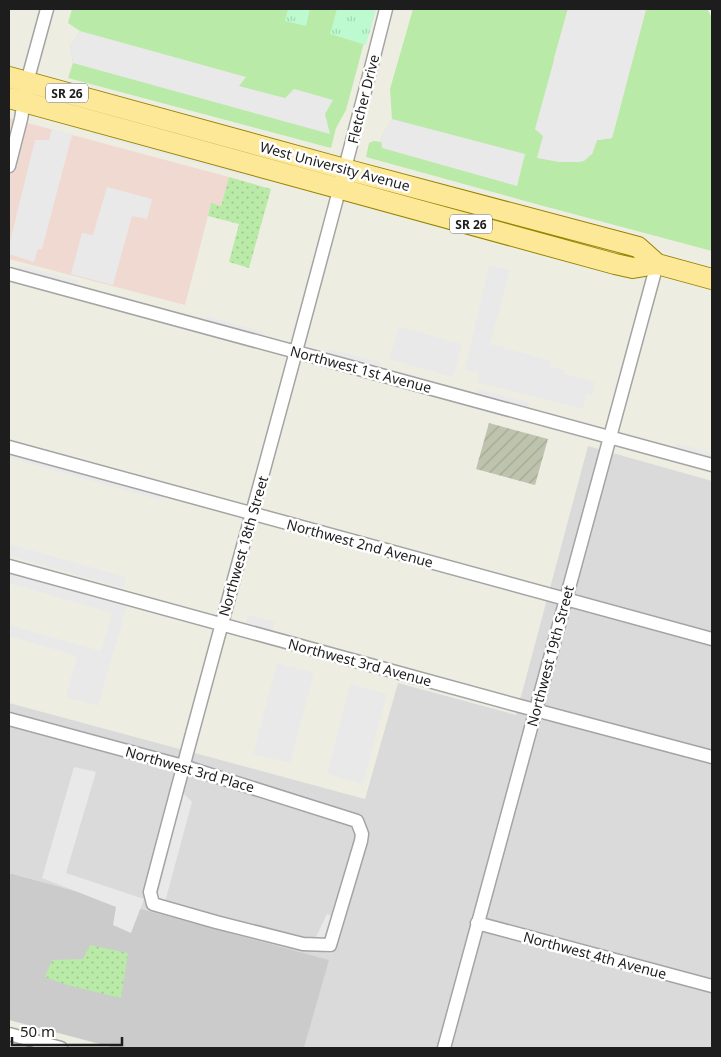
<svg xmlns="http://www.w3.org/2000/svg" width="721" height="1057" viewBox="0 0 721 1057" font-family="'Noto Sans',sans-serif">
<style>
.residential{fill:#dbdada}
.commercial{fill:#f0d9d1}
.religious{fill:#cbcbcb}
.construction{fill:url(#construction-furrows)}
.grass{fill:#b9eaa7}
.park{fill:url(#park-tufts)}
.garden{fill:url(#garden-dots)}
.parking{fill:#e9e9e9}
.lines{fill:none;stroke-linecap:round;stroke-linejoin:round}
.street-casing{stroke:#a4a4a4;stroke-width:15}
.primary-casing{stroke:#968500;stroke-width:22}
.street{stroke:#fff;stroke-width:12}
.primary{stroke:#fde898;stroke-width:20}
.labels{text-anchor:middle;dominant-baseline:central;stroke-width:5;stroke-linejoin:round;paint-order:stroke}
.shield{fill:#fff;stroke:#616161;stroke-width:1}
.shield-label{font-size:12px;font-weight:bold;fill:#1d1d1d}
.street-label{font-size:14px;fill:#1d1d1d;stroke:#fff}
</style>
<defs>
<pattern id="construction-furrows" width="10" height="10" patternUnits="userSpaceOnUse" patternTransform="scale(1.25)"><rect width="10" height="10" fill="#bec3ae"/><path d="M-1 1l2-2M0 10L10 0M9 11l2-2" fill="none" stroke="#a3a795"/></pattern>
<pattern id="park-tufts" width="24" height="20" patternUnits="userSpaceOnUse" patternTransform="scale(1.25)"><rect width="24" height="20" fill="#befad0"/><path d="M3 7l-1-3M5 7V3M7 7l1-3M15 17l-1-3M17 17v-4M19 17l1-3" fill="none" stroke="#a3d6b2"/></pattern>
<pattern id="garden-dots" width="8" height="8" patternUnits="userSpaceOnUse" patternTransform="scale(1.25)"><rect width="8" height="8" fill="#b9eaa7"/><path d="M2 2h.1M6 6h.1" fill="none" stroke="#9fc88f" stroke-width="1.8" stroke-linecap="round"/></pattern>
</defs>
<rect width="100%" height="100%" fill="#eeede2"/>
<!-- residential -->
<path class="residential" d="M588,446L712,481V1048H304L328,960L9,873V703L365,799L398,683L516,715Z"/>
<!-- commercial -->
<path class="commercial" d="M9,118L229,177L221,206L211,204L185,305L9,259Z"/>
<!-- religious -->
<path class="religious" d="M9,873L329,960L304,1048H115L9,1020Z"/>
<!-- construction -->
<path class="construction" d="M489,423L548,439L535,485L476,469Z"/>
<!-- grass -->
<path class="grass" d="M72,9H373L346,110L336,128L331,148L68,78L73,63L70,46L80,31L68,23Z
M413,9H568L554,58L592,154L597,140L612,138L646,9H707L712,18V251L536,204L366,157L369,143L374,141L381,142V138L392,119L390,89Z"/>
<!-- park -->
<path class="park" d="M288,9H310L306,26L285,21Z
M337,9H376L366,45L330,34Z"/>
<!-- garden -->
<path class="garden" d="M229,177L271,189L249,268L229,262L239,224L208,216L211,203L221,206Z
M90,945L128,953L121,998L67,985L45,977L52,960L83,959Z"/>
<!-- parking -->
<path class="parking" d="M568,9H646L612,138L597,140L592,154L584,161L579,162H559L537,158L543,136L535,129Z
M80,31L246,77L239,86L285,98L294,89L333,100L325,114L330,134L73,63L70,46Z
M392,119L525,154L517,186L382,148L381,138Z
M52,129L72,135L42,249H38L34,262L9,254V246L35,140H49Z
M92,130L265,175L263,181L91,134Z
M107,187L152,199L147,219L132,216L113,285L71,274L82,233L93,235Z
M20,265L78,281L77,286L18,270Z
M489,265L510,270L490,344L551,361L549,366L564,370V374L595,382L592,395L586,394L583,409L477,382L479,372L465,370Z
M206,316L264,332L263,336L205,320Z
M399,327L462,344L453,377L389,359Z
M329,349L381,362L380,367L328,354Z
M478,389L530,403L528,408L477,394Z
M677,443L712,453V458L675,448Z
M9,453L163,495L161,500L9,458Z
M9,544L126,577L123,588L9,556Z
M9,571L127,605L98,706L66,697L77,656L9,636V625L101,651L112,613L9,583Z
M248,615L275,622L272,632L246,625Z
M277,663L314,673L290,763L253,754Z
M350,684L387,694L363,784L327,774Z
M74,767L96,772L66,873L144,899L131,933L113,925L116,907L42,878Z
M183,793L192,802L165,902L313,943L327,914L342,922L332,954L169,916L156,901Z"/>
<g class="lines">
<defs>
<path id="street" d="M9,166L21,119L27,82L47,9
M9,274L712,465
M9,447L712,639
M9,566L520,706L712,757
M9,719L183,766L357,821L362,834L361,841L330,945L303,944L216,922L153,904L150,892C227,597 312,304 386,9
M477,923L712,986
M9,1034L61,1048
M444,1048L657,264"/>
<path id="primary" d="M9,77L352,171L638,247L657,264
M9,98L615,264L633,268L657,264L712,279"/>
</defs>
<!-- street casing -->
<use href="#street" class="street-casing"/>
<!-- primary casing -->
<use href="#primary" class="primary-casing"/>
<!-- street -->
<use href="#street" class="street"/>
<!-- primary -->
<use href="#primary" class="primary"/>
</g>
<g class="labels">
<!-- shield labels -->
<g class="shield">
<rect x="46" y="83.5" width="42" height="19" rx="4"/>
<rect x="450" y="214.5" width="42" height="19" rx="4"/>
</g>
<g class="shield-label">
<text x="67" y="93">SR 26</text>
<text x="471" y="224">SR 26</text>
</g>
<!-- street labels -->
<g class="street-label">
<text transform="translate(363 99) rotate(-76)">Fletcher Drive</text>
<text transform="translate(335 166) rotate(15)">West University Avenue</text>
<text transform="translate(361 369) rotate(15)">Northwest 1st Avenue</text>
<text transform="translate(360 543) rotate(15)">Northwest 2nd Avenue</text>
<text transform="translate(243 546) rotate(-74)">Northwest 18th Street</text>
<text transform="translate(550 656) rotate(-75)">Northwest 19th Street</text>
<text transform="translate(360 662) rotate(15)">Northwest 3rd Avenue</text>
<text transform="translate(190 769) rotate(16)">Northwest 3rd Place</text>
<text transform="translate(595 955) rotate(15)">Northwest 4th Avenue</text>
</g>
</g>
<!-- border -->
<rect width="721" height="1057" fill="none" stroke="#1d1d1d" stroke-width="20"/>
<!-- scale -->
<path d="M12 1037v8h110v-8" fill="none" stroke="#1d1d1d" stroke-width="2.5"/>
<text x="20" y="1037" font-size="15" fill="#1d1d1d" stroke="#ffffff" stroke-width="4" paint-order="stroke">50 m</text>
</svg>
